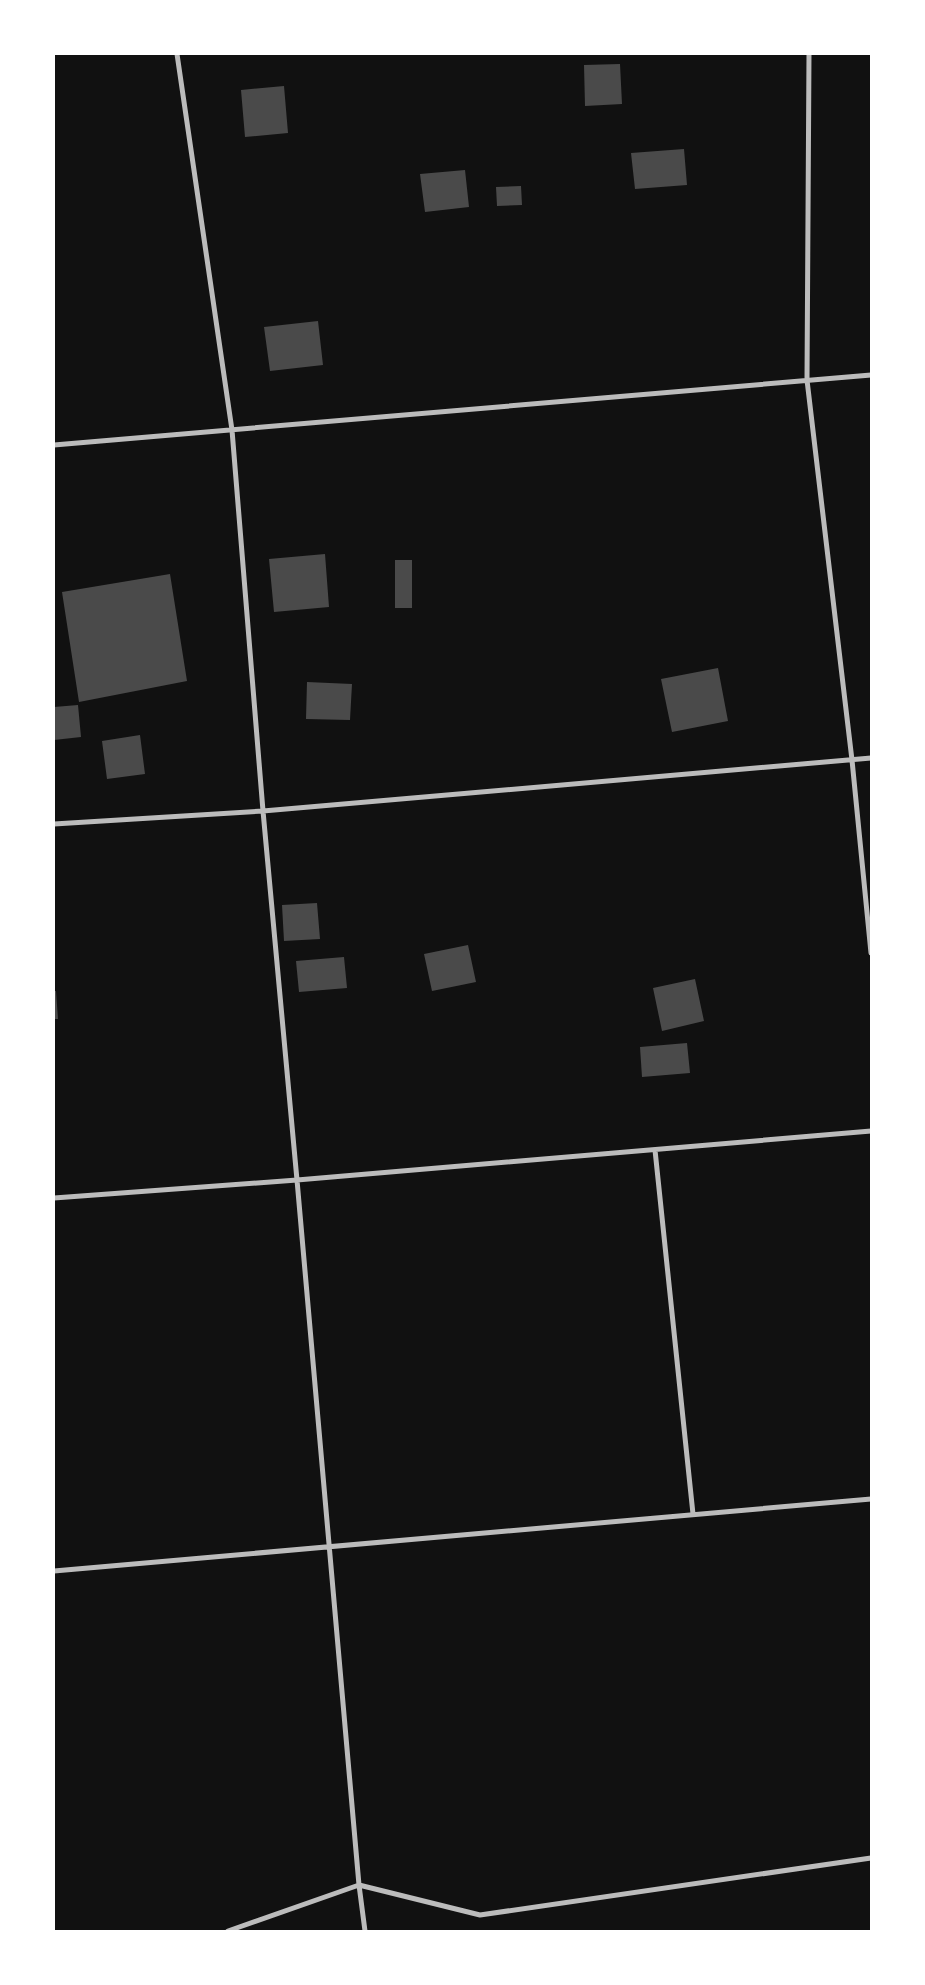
<svg xmlns="http://www.w3.org/2000/svg" width="925" height="1985" viewBox="0 0 925 1985" font-family="'IBM Plex Serif',serif">
<style>
.building{fill:#4a4a4a}
.lines{fill:none;stroke-linecap:round;stroke-linejoin:round}
.minor{stroke:#bcbcbc;stroke-width:5}
</style>
<rect width="100%" height="100%" fill="#111"/>
<!-- building -->
<path class="building" d="M620,64L622,104L585,106L584,65Z
M284,86L288,133L245,137L241,90Z
M684,149L687,185L635,189L631,153Z
M465,170L469,207L425,212L420,174Z
M521,186L522,205L497,206L496,187Z
M318,321L323,365L270,371L264,327Z
M325,554L329,607L274,612L269,559Z
M395,560H412V608H395Z
M170,574L187,681L79,702L62,592Z
M718,668L728,721L672,732L661,679Z
M307,682L352,684L350,720L306,719Z
M78,705L81,737L54,740V707Z
M140,735L145,774L107,779L102,741Z
M317,903L320,939L284,941L282,905Z
M468,945L476,982L432,991L424,954Z
M344,957L347,988L299,992L296,961Z
M695,979L704,1021L662,1031L653,988Z
M54,991H56L58,1019H54Z
M687,1043L690,1073L642,1077L640,1047Z"/>
<g class="lines">
<!-- minor -->
<path class="minor" d="M177,54L232,430L263,811L297,1180L359,1885L365,1931
M809,54L807,380L852,760L871,953
M54,445L871,375
M54,824L263,811L871,758
M655,1150L693,1514
M54,1198L297,1180L871,1131
M54,1571L871,1499
M228,1931L359,1885L480,1915L871,1858"/>
</g>
<!-- border -->
<rect width="925" height="1985" fill="none" stroke="#ffffff" stroke-width="110"/>
</svg>
